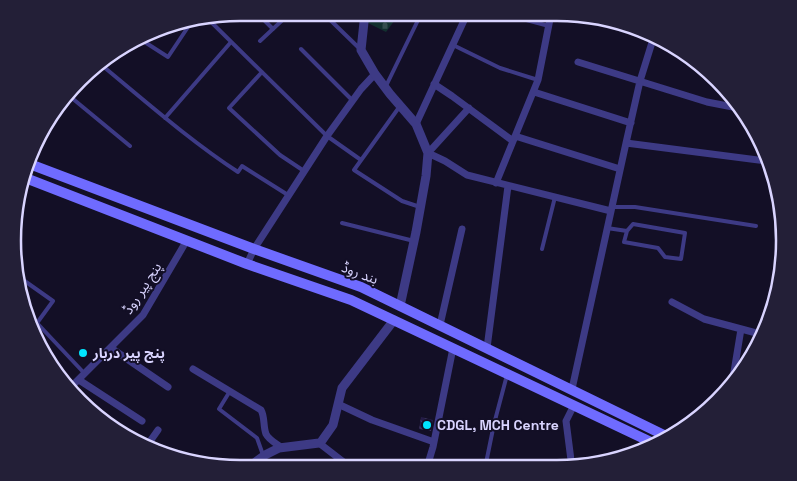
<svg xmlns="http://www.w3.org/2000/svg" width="797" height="481" viewBox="0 0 797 481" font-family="'Space Grotesk','Noto Sans Arabic',sans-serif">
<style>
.cemetery{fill:url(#cemetery-stones)}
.building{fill:url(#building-back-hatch)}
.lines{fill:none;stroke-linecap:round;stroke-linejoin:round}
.service{stroke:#3d3a85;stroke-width:4}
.minor{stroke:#3d3a85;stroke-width:7}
.tertiary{stroke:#3d3a85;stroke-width:9}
.secondary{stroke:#6f6bff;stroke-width:10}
.poi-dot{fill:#00e5ff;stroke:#130f26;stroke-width:2}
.labels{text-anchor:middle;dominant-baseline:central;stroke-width:4;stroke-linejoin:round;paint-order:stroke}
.street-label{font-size:14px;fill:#d9d4ff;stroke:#130f26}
.poi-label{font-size:14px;font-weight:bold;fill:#d9d4ff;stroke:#130f26;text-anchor:start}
.rim{fill:none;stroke:#d9d4ff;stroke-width:2.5}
</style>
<defs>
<pattern id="cemetery-stones" width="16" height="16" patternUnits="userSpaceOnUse" patternTransform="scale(1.25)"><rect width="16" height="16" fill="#12302f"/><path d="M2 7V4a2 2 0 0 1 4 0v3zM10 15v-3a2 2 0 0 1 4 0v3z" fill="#344d4e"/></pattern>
<pattern id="building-back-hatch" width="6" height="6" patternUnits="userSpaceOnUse" patternTransform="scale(1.25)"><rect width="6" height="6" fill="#241b47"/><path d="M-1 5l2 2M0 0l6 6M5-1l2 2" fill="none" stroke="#433b63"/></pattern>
</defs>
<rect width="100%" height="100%" fill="#130f26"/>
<!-- cemetery -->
<path class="cemetery" d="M365,13H400L386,32L364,21Z"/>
<!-- building -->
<path class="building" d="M421,417L433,420L431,431L419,429Z"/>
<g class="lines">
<!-- service -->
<path class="service" d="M257,13L273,29
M323,13L360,49
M504,14L549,26
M207,18L327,136L361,160
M140,39L168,57L192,21
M260,41L290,13
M453,45L500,68L538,80
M301,49L353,101
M99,63C144,100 189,140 238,172L242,166L288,195
M262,72L229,108L280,155L304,171
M386,86L421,14
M67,94L130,146
M400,106L354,170L402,201L420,207
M165,118L231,42
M612,207H635L756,226
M342,223L414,241
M607,228L627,231L633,224L685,233L681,259L665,257L658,248L624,242L627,231
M542,249L555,197
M19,277L53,301L37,323L85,374
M230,391L219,409L257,438L263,455
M485,468L494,424L507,375"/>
<!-- minor -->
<path class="minor" d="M578,62L707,102L738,108
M434,84L452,96L513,141
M534,92L631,123
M469,108L428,153L445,161L467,175L611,211
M416,124L467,14
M515,136L620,169
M626,143L766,161
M496,183L538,80L551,14
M247,264L254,249L327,136L361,89L375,74
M672,302L704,319L760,334
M440,325L462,229
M111,348L168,387
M487,348L508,186
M50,365L71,387
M193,369L261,410C265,417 263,426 266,434C269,440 277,444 282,448
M79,380L142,421
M732,384L741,329
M70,388L143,315L187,240
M572,389L626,143L640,81L654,36
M338,404L372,420L434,442
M319,443L350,467
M146,447L158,430
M427,467L433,447L453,348
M572,468L566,421L574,405"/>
<!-- tertiary -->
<path class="tertiary" d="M365,13L361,50L375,74L390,94L416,124L428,153L426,176L416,232L400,306
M249,467L265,455L279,448L319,443L321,442L333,425L342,388L394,320"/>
<!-- secondary -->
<path class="secondary" d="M27,163L254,249L361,287L400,306L670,438
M23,177L247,264L351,300L653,443"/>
</g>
<!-- markers -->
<g class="poi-dot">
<circle cx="83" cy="353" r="5"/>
<circle cx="427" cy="425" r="5"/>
</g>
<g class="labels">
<!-- street labels -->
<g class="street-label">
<text transform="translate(360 273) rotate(21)">بند روڈ</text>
<text transform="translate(142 288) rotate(-57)">پنج پیر روڈ</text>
</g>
<!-- poi labels -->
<g class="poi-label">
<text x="93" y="353">پنج پیر دربار</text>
<text x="437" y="425">CDGL, MCH Centre</text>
</g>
</g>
<!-- crop -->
<path d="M0 0H797V481H0ZM240 21H557A219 219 0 0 1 776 240V241A219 219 0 0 1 557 460H240A219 219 0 0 1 21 241V240A219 219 0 0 1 240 21Z" fill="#231f37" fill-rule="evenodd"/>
<path class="rim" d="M240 21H557A219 219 0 0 1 776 240V241A219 219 0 0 1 557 460H240A219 219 0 0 1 21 241V240A219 219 0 0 1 240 21Z"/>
</svg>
